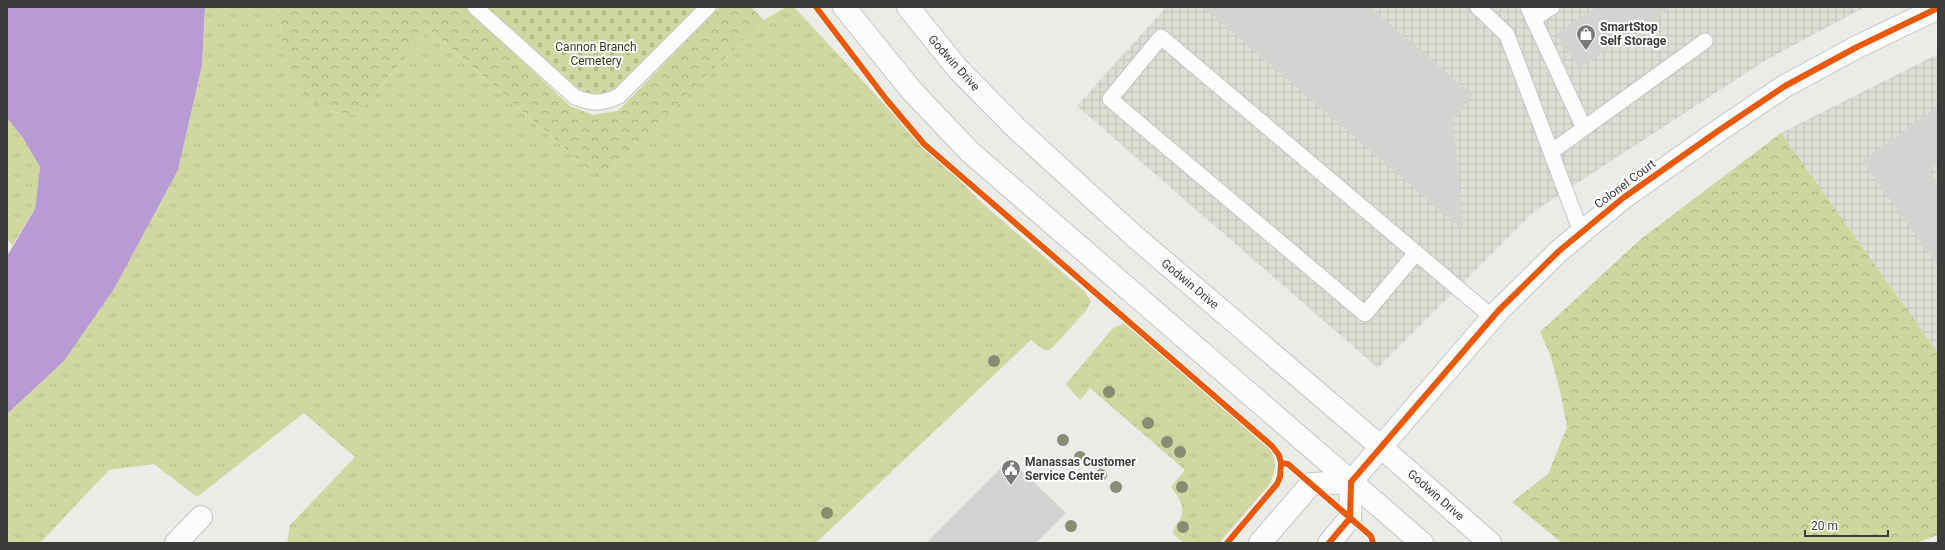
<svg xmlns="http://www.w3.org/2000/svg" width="1945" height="550" viewBox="0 0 1945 550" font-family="Roboto,sans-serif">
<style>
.industrial{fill:url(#industrial-grid)}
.grass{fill:url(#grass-tufts)}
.forest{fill:url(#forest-crowns)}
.cemetery{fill:url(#cemetery-stones)}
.water{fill:#b79cd1}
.building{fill:#d3d3d1}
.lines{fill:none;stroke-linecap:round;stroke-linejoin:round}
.service-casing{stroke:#c4c5c3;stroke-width:17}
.minor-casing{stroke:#c4c5c3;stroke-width:24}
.tertiary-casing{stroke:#c4c5c3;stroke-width:24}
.service{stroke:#fcfcfc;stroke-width:15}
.minor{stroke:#fcfcfc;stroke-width:22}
.tertiary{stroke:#fcfcfc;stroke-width:22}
.cycleway-casing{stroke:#fff;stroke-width:8}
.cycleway{stroke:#e8590c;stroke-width:6}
.tree{fill:#898b73}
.labels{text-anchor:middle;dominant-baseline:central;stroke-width:4;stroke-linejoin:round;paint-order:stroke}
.poi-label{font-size:12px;font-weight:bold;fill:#3c3c3a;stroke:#fff;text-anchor:start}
.park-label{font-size:12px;fill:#383b13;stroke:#fff}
.street-label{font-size:12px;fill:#3c3c3a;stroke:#fff}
</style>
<defs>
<pattern id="industrial-grid" width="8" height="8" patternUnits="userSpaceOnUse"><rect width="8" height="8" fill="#dddfd6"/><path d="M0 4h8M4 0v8" fill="none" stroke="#bfc0b8"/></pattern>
<pattern id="grass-tufts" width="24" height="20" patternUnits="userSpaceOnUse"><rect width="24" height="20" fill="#d1d7a2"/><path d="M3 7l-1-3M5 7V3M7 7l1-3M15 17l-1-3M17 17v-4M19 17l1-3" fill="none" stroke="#b4b98c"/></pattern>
<pattern id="forest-crowns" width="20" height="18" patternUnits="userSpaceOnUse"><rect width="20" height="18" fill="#cfd59f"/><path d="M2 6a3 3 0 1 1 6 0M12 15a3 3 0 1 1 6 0" fill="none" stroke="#a9ae83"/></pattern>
<pattern id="cemetery-stones" width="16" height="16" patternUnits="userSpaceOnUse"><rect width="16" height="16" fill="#d1d7a2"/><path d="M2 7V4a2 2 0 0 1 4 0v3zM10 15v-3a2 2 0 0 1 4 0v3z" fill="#b4b98c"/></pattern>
</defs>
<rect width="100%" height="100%" fill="#ebece8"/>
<!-- industrial -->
<path class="industrial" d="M1166,7H1865L1766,60L1536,210L1378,368L1077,106Z
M1938,54V353L1781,133Z"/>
<!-- grass -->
<path class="grass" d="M205,7H279L281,36L328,111L356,115L429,29L600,179L764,20L786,7H794L900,121L983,204L1084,291L1091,301L1086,311L1050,350H1044L1031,340L816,543H287L290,525L355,457L304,413L197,497L154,464L109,470L40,543H7V414L64,361L114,289L178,170L202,65Z
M7,118L23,138L40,167L35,209L12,246L7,238Z
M1123,324L1132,325L1140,330L1270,443L1268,445C1277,459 1277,471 1269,485L1219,543H1184L1173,534C1173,526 1178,524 1181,517C1185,505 1178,496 1171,487L1185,470L1090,388L1080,400L1066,384L1113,328Z"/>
<!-- forest -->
<path class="forest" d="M279,7H465L570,106L593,115L618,111L719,7H751L764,20L600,179L429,29L356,115L328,111L307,98L291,68L281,36Z
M1781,133L1938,353V535L1916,543H1562L1512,502L1548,474L1567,427L1560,391L1550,354L1540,332L1641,239Z"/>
<!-- cemetery -->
<path class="cemetery" d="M475,7H708L619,96L590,103Z"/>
<!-- water -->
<path class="water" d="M7,7H205L202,65L178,170L114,289L64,361L7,414V256L35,209L40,167L23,138L7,118Z"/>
<!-- building -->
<path class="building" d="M1203,7H1370L1473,95L1453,120L1464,231Z
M1597,7H1673L1579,68L1556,34Z
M1938,106V163L1927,171L1938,186V266L1862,161Z
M1010,459L1066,513L1036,543H926Z"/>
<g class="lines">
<defs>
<path id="service" d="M475,7L575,97C593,104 601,104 619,96L708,7
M1478,7L1507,35L1581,232
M1528,7L1584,128
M1533,19L1552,7
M1551,152L1705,41
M1416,253L1365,314L1110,99L1161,37L1492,317"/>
<path id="minor" d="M1381,447L1499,310L1559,251L1623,198L1718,131L1785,86L1857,47L1938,8
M176,543L201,517"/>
<path id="tertiary" d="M844,7L912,91L970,152L1422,543
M908,7L957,68L1015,127L1133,235L1381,447L1490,543
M1260,543L1311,484L1351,482
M1329,543L1350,518L1351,482L1381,447"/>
</defs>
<!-- service casing -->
<use href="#service" class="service-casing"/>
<!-- minor casing -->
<use href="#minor" class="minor-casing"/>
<!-- tertiary casing -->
<use href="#tertiary" class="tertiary-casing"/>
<!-- service -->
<use href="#service" class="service"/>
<!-- minor -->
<use href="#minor" class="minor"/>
<!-- tertiary -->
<use href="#tertiary" class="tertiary"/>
<defs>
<path id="cycleway" d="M816,7L886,99L924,144L1272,446L1279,455L1281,463L1288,464L1371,536L1373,543
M1227,543L1277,484L1280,477L1281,463
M1329,543L1350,518L1351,482L1499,310L1559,251L1623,198L1718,131L1785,86L1857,47L1938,8"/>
</defs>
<!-- cycleway casing -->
<use href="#cycleway" class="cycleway-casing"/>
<!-- cycleway -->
<use href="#cycleway" class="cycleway"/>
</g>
<!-- trees -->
<g class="tree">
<circle cx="994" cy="361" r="6"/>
<circle cx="1109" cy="392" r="6"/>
<circle cx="1148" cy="423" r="6"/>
<circle cx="1063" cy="440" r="6"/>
<circle cx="1167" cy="442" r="6"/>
<circle cx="1180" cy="452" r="6"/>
<circle cx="1080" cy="457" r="6"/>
<circle cx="1101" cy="475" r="6"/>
<circle cx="1116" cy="487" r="6"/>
<circle cx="1182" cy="487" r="6"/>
<circle cx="827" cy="513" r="6"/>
<circle cx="1071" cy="526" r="6"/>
<circle cx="1183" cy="527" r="6"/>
</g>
<!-- icons -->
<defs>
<symbol id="shop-pin" viewBox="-11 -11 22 30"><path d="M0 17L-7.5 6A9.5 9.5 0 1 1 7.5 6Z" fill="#797a77" stroke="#fff"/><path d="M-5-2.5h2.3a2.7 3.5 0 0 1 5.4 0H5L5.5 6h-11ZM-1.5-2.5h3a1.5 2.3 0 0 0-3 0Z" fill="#fff"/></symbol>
<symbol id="civic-pin" viewBox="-11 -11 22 30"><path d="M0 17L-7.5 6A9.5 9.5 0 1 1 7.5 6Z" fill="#797a77" stroke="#fff"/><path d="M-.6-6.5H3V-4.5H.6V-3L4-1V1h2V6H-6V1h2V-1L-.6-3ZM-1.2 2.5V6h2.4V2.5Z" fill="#fff"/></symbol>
</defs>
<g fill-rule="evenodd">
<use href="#shop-pin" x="1575" y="23" width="22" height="30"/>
<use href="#civic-pin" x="1000" y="458" width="22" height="30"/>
</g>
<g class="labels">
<!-- poi labels -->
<g class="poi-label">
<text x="1600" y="27">SmartStop<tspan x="1600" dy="14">Self Storage</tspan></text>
<text x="1025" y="462">Manassas Customer<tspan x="1025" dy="14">Service Center</tspan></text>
</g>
<!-- park labels -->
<g class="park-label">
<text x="596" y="47">Cannon Branch<tspan x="596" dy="14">Cemetery</tspan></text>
</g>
<!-- street labels -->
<g class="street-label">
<text transform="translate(954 63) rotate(48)">Godwin Drive</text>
<text transform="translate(1625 184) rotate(-37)">Colonel Court</text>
<text transform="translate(1190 284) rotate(40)">Godwin Drive</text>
<text transform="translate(1436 495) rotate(41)">Godwin Drive</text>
</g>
</g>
<!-- border -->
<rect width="1945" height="550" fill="none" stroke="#3c3c3a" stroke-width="16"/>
<!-- scale -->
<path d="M1805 530v6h83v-6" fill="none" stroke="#3c3c3a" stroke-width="2"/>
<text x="1811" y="530" font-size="12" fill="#3c3c3a" stroke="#ffffff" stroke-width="3" paint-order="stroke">20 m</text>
</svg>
